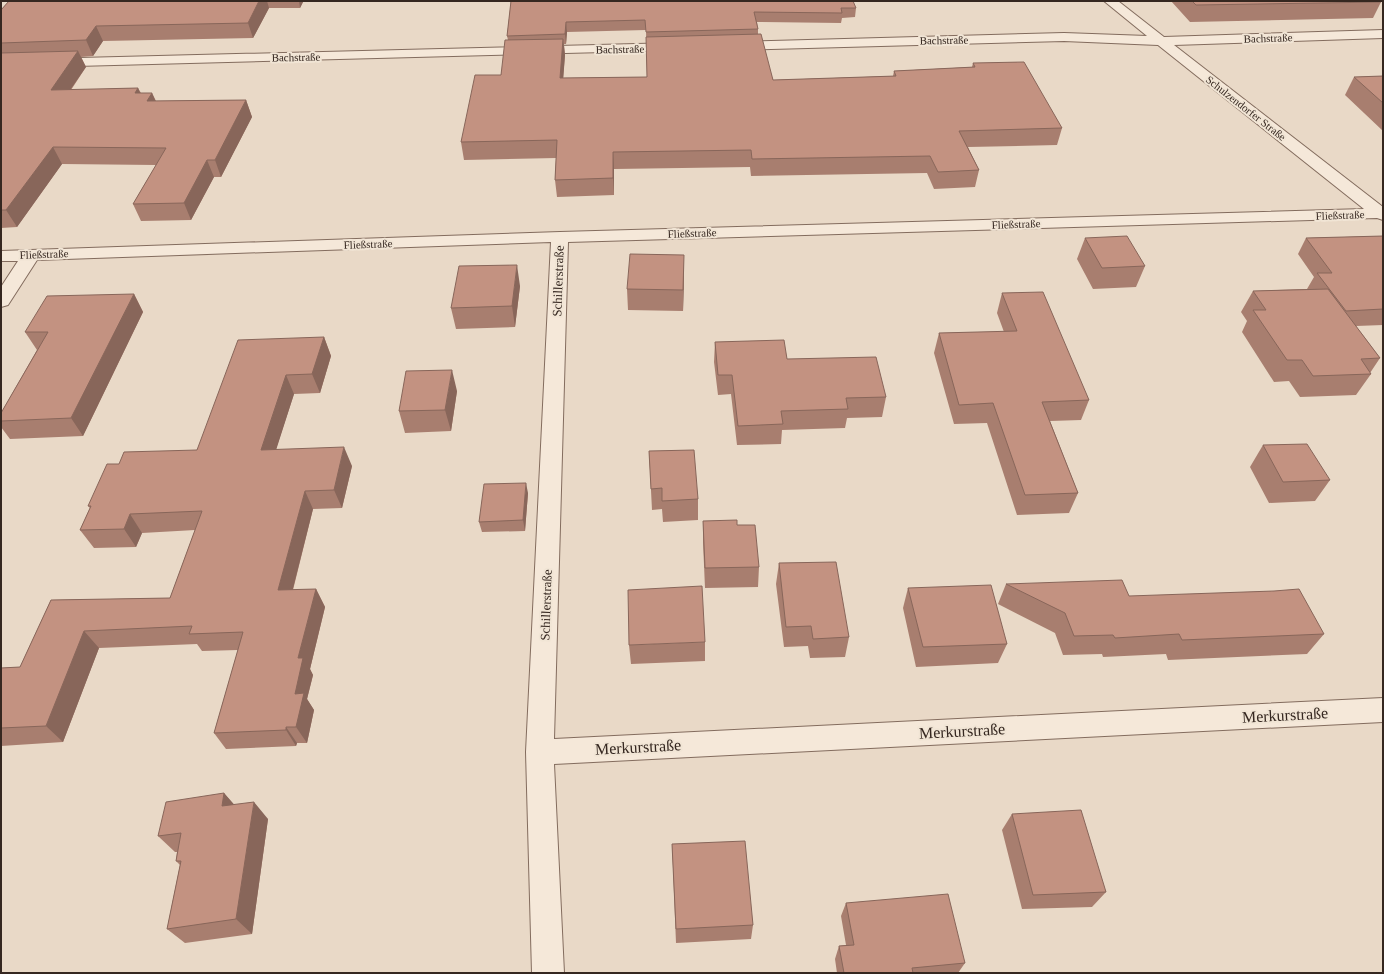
<svg xmlns="http://www.w3.org/2000/svg" width="1384" height="974" viewBox="0 0 1384 974" font-family="'Times New Roman',serif">
<style>
.lines{fill:none;stroke-linecap:round;stroke-linejoin:round}
.street-casing{stroke:#836c5e;stroke-width:2}
.street{fill:#f5e8d9;fill-rule:evenodd}
.wall{fill:#a87e6f;fill-rule:evenodd}
.shaded-wall{fill:#88665a}
.building{fill:#c39281;stroke:#88665a}
.labels{text-anchor:middle;dominant-baseline:central;stroke-width:4;stroke-linejoin:round;paint-order:stroke}
.far-street-label{font-size:11px;fill:#352720;stroke:#f1e5d5}
.street-label{font-size:13px;fill:#352720;stroke:#f1e5d5}
.near-street-label{font-size:16px;fill:#352720;stroke:#f1e5d5}
</style>
<rect width="100%" height="100%" fill="#e9d9c7"/>
<g class="lines">
<defs>
<path id="street" d="M1104,1H1118L1164,37L1383,30V38L1174,45L1383,207V220L1377,218L568,242L554,739L1383,698V722L554,764L564,973H532L526,752L551,242L37,260L8,305L1,307V287L18,261H1V251L560,232L1364,209L1158,45L1064,41L734,50L729,49L727,46L729,43L734,42L1064,33L1147,36Z
M676,43L681,44L683,47L681,50L1,68V60Z"/>
</defs>
<!-- street casing -->
<use href="#street" class="street-casing"/>
<!-- street -->
<use href="#street" class="street"/>
</g>
<!-- wall -->
<path class="wall" d="M9,1H335L303,2L300,8H269L253,38L103,41L93,56L81,57L86,67L71,90L138,88L141,93H152L156,101L246,100L252,117L221,177H214L191,220L141,221L133,204L156,165L62,164L17,227L1,228V10Z
M511,1L856,8L855,17L842,18L841,23L757,22L758,29V34L773,80L893,76L894,71L972,67L973,63L1062,128L1057,145L968,147L979,170L975,187L934,189L927,173L751,176L750,167L614,169V195L557,197L555,180L556,158L464,160L461,142L501,75L508,40L507,36ZM646,30L647,77L563,78L565,55L564,44H566L567,32Z
M1171,1H1380L1381,2L1373,18L1190,22Z
M1383,76V131L1345,95L1354,77Z
M1383,236V325L1356,326L1380,358L1370,373L1371,374L1356,395L1300,397L1289,381L1274,382L1242,332L1247,321L1241,312L1253,291L1307,289L1314,277L1298,254L1306,238Z
M1085,238L1145,266L1136,287L1093,289L1077,259Z
M684,276L683,311L628,310L627,289Z
M520,286L515,327L456,329L451,308Z
M1002,293L1089,400L1081,420L1050,421L1078,493L1069,513L1017,515L987,423L954,424L934,353L939,333L1004,332L997,313Z
M134,294L143,312L83,436L10,439L1,427V413L37,350L25,332Z
M324,337L331,356L320,393L294,394L276,449L352,466L342,508L313,509L293,590L316,589L325,607L310,669L313,675L307,699L314,710L307,743H297L296,746L226,749L214,733L238,650L202,651L197,644L99,648L63,742L1,746V668L20,667L51,600L170,598L195,530L142,533L136,547L94,548L80,530L90,508L88,506L119,464L197,450Z
M715,342L787,359L886,397L882,417L847,418L845,428L782,430L781,444L737,445L731,394L718,395L714,362Z
M457,391L451,431L405,433L399,411Z
M1263,445L1330,480L1315,501L1269,503L1250,467Z
M649,451L698,499V520L663,522L662,509L652,510Z
M528,493L525,531L482,532L479,522Z
M703,521L737,525L759,567L758,587L705,588L703,542Z
M779,563L849,637L845,657L810,658L808,646L784,647L776,584Z
M1006,584L1129,596L1324,634L1307,654L1168,660L1166,654L1103,657L1102,654L1063,655L1055,633L998,604Z
M908,588L1007,644L998,663L916,667L903,608Z
M705,642V661L631,664L629,645Z
M224,793L233,804L268,819L252,934L185,943L167,929L180,865L176,861L177,852H175L158,836Z
M1012,814L1106,892L1092,907L1022,909L1002,830Z
M672,844L753,925L751,939L676,943Z
M846,903L965,963L958,973H837L835,959L839,946L846,945L841,916Z"/>
<!-- shaded-wall -->
<path class="shaded-wall" d="M259,1H267L269,8L253,38L248,23Z
M299,1H303V2L300,8Z
M566,22L567,32L566,44L565,34Z
M96,26L103,41L93,56L86,40Z
M563,39L565,55L562,95L560,78Z
M78,51L86,67L59,106L51,90Z
M138,88L145,104L135,93Z
M152,93L159,109L147,101Z
M246,100L252,117L221,177L215,160Z
M53,147L62,164L17,227L6,210Z
M613,152L614,169V195L613,178Z
M207,160L214,177L191,220L184,203Z
M684,255V276L683,311V290Z
M517,265L520,286L515,327L512,306Z
M134,294L143,312L83,436L71,418Z
M324,337L331,356L320,393L312,374Z
M452,370L457,391L451,431L445,410Z
M286,375L294,394L270,469L261,450Z
M344,447L352,466L342,508L334,490Z
M526,483L528,493L525,531L523,520Z
M305,491L313,509L288,608L278,590Z
M130,514L142,533L136,547L124,529Z
M316,589L325,607L310,669L313,675L307,699L314,710L307,743L296,727L295,694L298,658Z
M84,631L99,648L63,742L46,726Z
M286,727L297,743L296,746L286,730Z
M224,793L239,810L222,806Z
M254,802L268,819L252,934L236,919Z"/>
<!-- building -->
<path class="building" d="M9,1H259L248,23L96,26L86,40L1,43V10Z
M511,1H853L856,8H841L842,13L754,12L758,29L646,32L645,20L566,22L565,34L507,36Z
M1192,1H1380L1381,2L1196,5Z
M761,34L773,80L896,76L894,71L975,67L973,63L1024,62L1062,128L959,131L979,170L938,172L930,156L752,159L751,150L613,152V178L555,180L557,140L461,142L475,75H501L505,40L563,39L560,78L647,77L646,37Z
M78,51L51,90L138,88L135,93H152L147,101L246,100L215,160H207L184,203L133,204L166,148L53,147L6,210H1V53Z
M1383,76V103L1354,77Z
M1127,236L1145,266L1102,268L1085,238Z
M1383,236V309L1346,311L1317,273H1332L1306,238Z
M630,254L684,255L683,290L627,289Z
M517,265L512,306L451,308L459,266Z
M1328,289L1380,358L1361,359L1371,374L1313,376L1302,360H1287L1253,310H1266L1253,291Z
M1043,292L1089,400L1042,402L1078,493L1025,495L993,403L959,405L939,333L1017,331L1002,293Z
M134,294L71,418L1,421V413L48,332H25L47,296Z
M324,337L312,374L286,375L261,450L344,447L334,490L305,491L278,590L316,589L298,658H303L295,694L304,693L296,727H286V730L214,733L243,632L189,634L192,626L84,631L46,726L1,728V668L20,667L51,600L170,598L202,511L130,514L124,529L80,530L91,506H88L107,464H119L124,452L197,450L238,340Z
M784,340L787,359L876,357L886,397L846,398L848,409L781,411L783,424L738,426L732,375H718L715,342Z
M452,370L445,410L399,411L406,371Z
M1307,444L1330,480L1283,482L1263,445Z
M694,450L698,499L662,501V488L651,489L649,451Z
M526,483L523,520L479,522L484,484Z
M737,520V525H755L759,567L705,568L703,521Z
M836,562L849,637L813,639L811,626L786,627L779,563Z
M1122,580L1129,596L1274,591L1299,589L1324,634L1182,640L1179,634L1115,638L1113,635L1074,636L1065,613L1006,584Z
M991,585L1007,644L923,647L908,588Z
M702,586L705,642L629,645L628,590Z
M224,793L222,806L254,802L236,919L167,929L181,861H176L181,833L158,836L166,802Z
M1081,810L1106,892L1033,895L1012,814Z
M745,841L753,925L676,929L672,844Z
M948,894L965,963L912,968L913,973H844L839,946L854,945L846,903Z"/>
<g class="labels">
<!-- far-street labels -->
<g class="far-street-label">
<text transform="translate(1268 38) rotate(-2)">Bachstraße</text>
<text transform="translate(944 40) rotate(-1)">Bachstraße</text>
<text transform="translate(620 49) rotate(-1)">Bachstraße</text>
<text transform="translate(296 57) rotate(-1)">Bachstraße</text>
<text transform="translate(1246 108) rotate(38)">Schulzendorfer Straße</text>
<text transform="translate(1340 215) rotate(-2)">Fließstraße</text>
<text transform="translate(1016 224) rotate(-2)">Fließstraße</text>
<text transform="translate(692 233) rotate(-2)">Fließstraße</text>
<text transform="translate(368 244) rotate(-2)">Fließstraße</text>
<text transform="translate(44 254) rotate(-2)">Fließstraße</text>
</g>
<!-- street labels -->
<g class="street-label">
<text transform="translate(558 281) rotate(-88)">Schillerstraße</text>
<text transform="translate(546 605) rotate(-88)">Schillerstraße</text>
</g>
<!-- near-street labels -->
<g class="near-street-label">
<text transform="translate(1285 715) rotate(-3)">Merkurstraße</text>
<text transform="translate(962 731) rotate(-3)">Merkurstraße</text>
<text transform="translate(638 747) rotate(-3)">Merkurstraße</text>
</g>
</g>
<!-- border -->
<rect width="1384" height="974" fill="none" stroke="#352720" stroke-width="4"/>
</svg>
